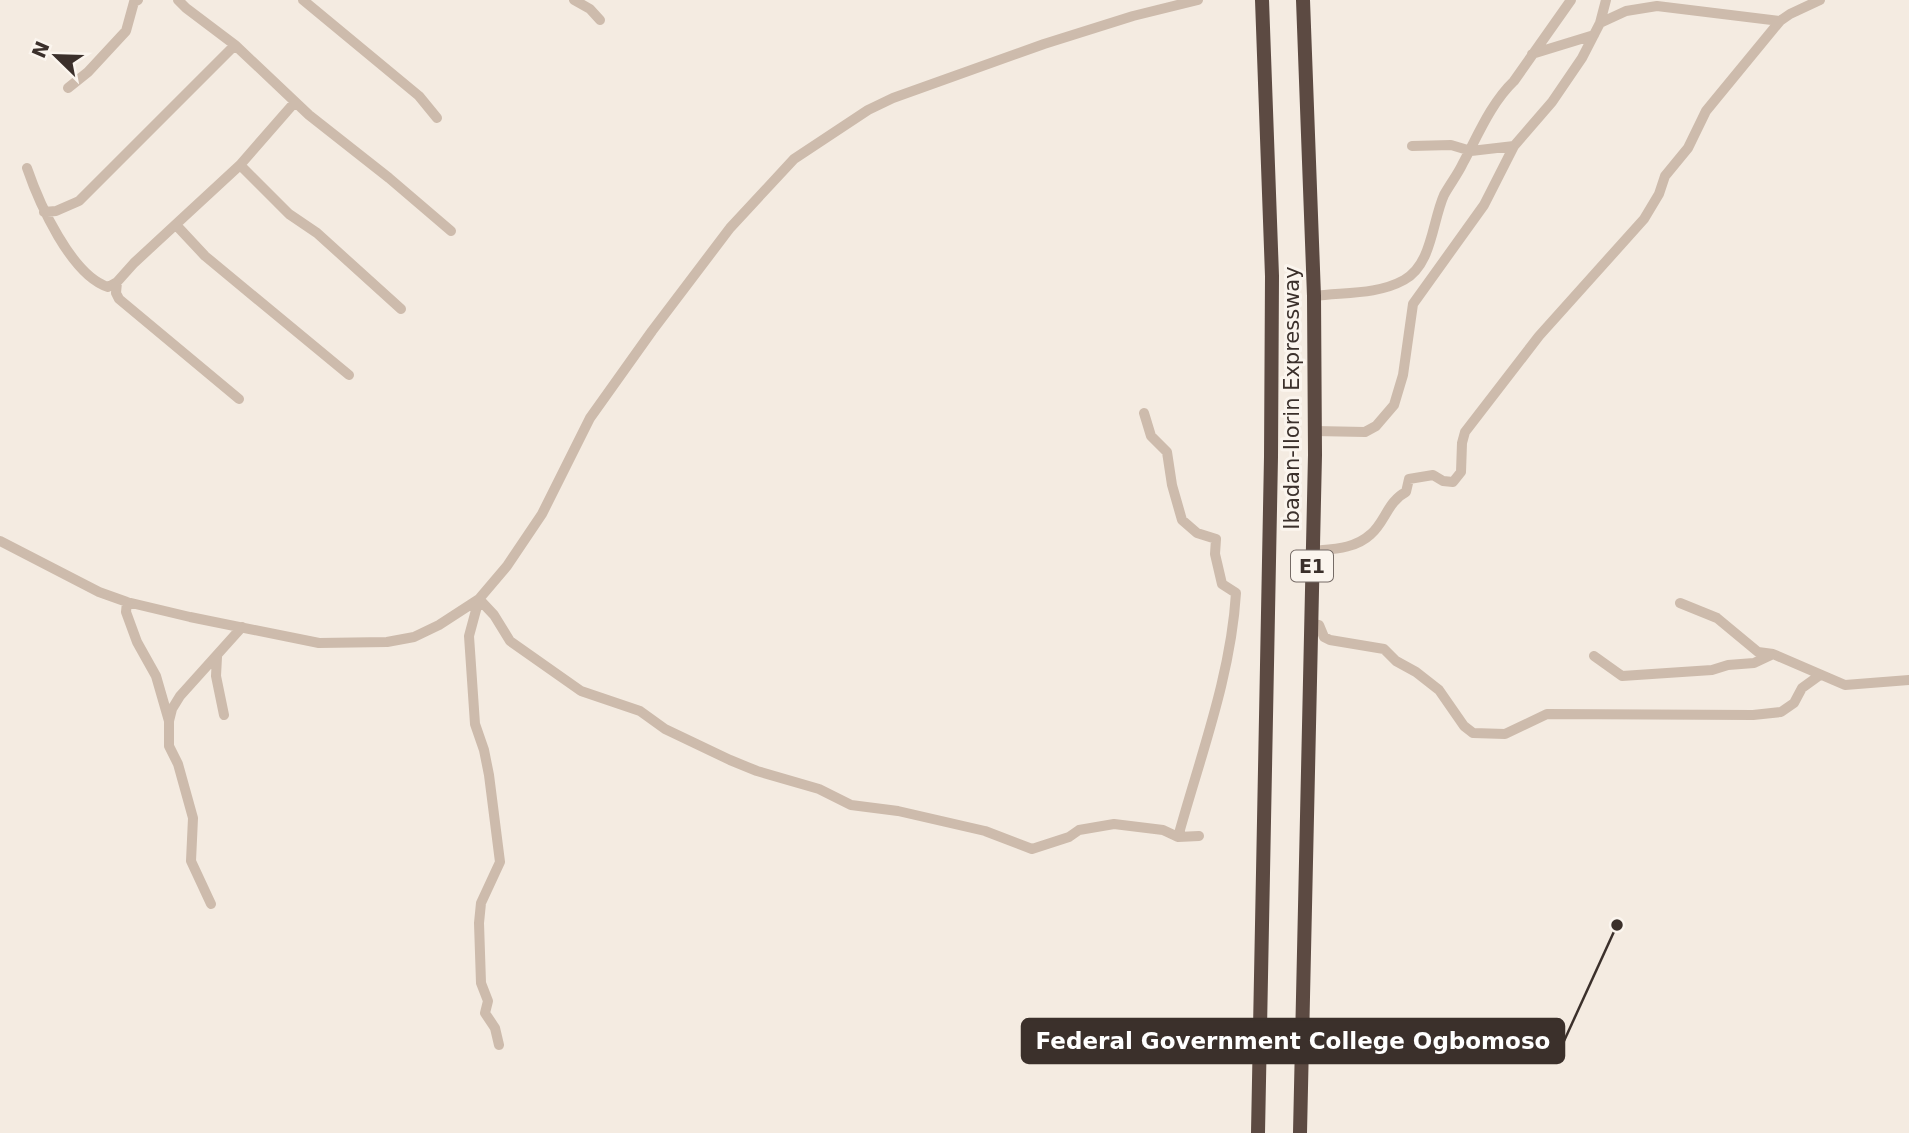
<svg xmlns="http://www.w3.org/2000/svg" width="1909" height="1133" viewBox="0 0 1909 1133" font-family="'DejaVu Sans',sans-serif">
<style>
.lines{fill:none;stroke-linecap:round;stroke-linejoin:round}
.minor{stroke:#cdbbac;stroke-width:10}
.highway{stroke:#5c4a42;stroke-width:14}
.labels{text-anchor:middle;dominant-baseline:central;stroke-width:6;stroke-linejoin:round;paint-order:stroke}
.shield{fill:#fbf5ee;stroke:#756b66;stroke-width:2}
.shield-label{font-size:19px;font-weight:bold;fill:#3b302b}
.street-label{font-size:21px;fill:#3b302b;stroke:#fbf5ee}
.leader{fill:none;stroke:#3b302b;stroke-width:2.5}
.callout-dot{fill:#3b302b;stroke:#fbf5ee;stroke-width:2.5}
.callout{fill:#3b302b;stroke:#3b302b;stroke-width:2.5}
.callout-label{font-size:23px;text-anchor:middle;font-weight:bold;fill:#fff}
</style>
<rect width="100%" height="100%" fill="#f4ebe1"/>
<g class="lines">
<!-- minor -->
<path class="minor" d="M178,0L186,8L235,45L309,115L389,178L451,231
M303,0L419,96L437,118
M574,0L590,9L600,20
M1600,23L1626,11L1657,6L1780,21
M1532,54L1594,35
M68,88L88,72L126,31L134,2L138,0
M1412,146L1451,145L1471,151L1514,146
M240,165L289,214L317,233L401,309
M27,168C39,203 71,275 108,287L117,282
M44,212L56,211L79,201L235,45
M177,226L205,256L349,375
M1314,296C1343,292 1377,295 1404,280C1432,265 1432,222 1444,195C1450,184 1458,174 1463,163C1478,135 1491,103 1514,81L1571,0
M239,399L119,299L116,293L117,282L134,263L240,165L295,102
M1144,413L1151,436L1167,452L1172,485L1182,520L1197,533L1216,539L1215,554L1222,584L1236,593C1231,676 1200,757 1178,837
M1315,431L1365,432L1376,426L1394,405L1403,375L1413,304L1484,205L1514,146L1552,102L1582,58L1600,23L1606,0
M0,541L99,592L127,602L190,617L319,643L387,642L414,637L439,625L479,599L507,566L542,514L590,418L652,331L730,228L794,159L868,110L893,98L1044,44L1133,16L1198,0
M1313,551C1333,549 1355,549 1371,534C1385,522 1388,501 1406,492L1409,479L1433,475L1443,481L1453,482L1461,472L1462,443L1465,432L1539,336L1644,219L1659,194L1665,176L1688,148L1706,111L1715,100L1780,21L1790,14L1820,0
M479,599L494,615L510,641L581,691L640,711L665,729L730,760L757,771L819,789L851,805L898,811L985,831L1032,849L1069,837L1079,830L1114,824L1163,830L1178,837L1199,836
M479,599L469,636L475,724L484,750L489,775L500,862L481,903L479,923L481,983L488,1001L485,1013L495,1028L499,1045
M127,602L126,612L137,642L156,676L169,721V746L178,764L193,818L191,861L211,904
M1680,603L1717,618L1758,652L1773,654L1845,685L1909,680
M1311,624L1319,625L1324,637L1330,640L1384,649L1396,661L1416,672L1439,690L1464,726L1473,733L1505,734L1547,714L1753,715L1781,712L1794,703L1802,688L1820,675
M1594,656L1622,676L1712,670L1728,665L1754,663L1771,655
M217,657L216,676L224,715
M169,721L172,709L180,696L242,627"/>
<!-- highway -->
<path class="highway" d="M1258,1133L1271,457L1272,276L1262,0
M1300,1133L1315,455L1314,296L1303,0"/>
</g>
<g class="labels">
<!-- shield labels -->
<rect class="shield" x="1291" y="550.5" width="42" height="31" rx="5"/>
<g class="shield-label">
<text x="1312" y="566">E1</text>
</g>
<!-- street labels -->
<g class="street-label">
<text transform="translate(1292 398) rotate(-90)">Ibadan-Ilorin Expressway</text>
</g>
</g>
<!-- callouts -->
<path class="leader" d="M1617 925L1564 1041"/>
<circle class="callout-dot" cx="1617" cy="925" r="7"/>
<rect class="callout" x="1022" y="1019" width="542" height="44" rx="7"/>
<g class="callout-label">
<text x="1293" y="1049">Federal Government College Ogbomoso</text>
</g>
<!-- north arrow -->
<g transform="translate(56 56) rotate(293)" stroke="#fbf5ee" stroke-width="5" paint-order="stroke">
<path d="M0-5L12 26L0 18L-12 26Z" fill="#3b302b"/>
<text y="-10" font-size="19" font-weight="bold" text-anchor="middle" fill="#3b302b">N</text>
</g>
</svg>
